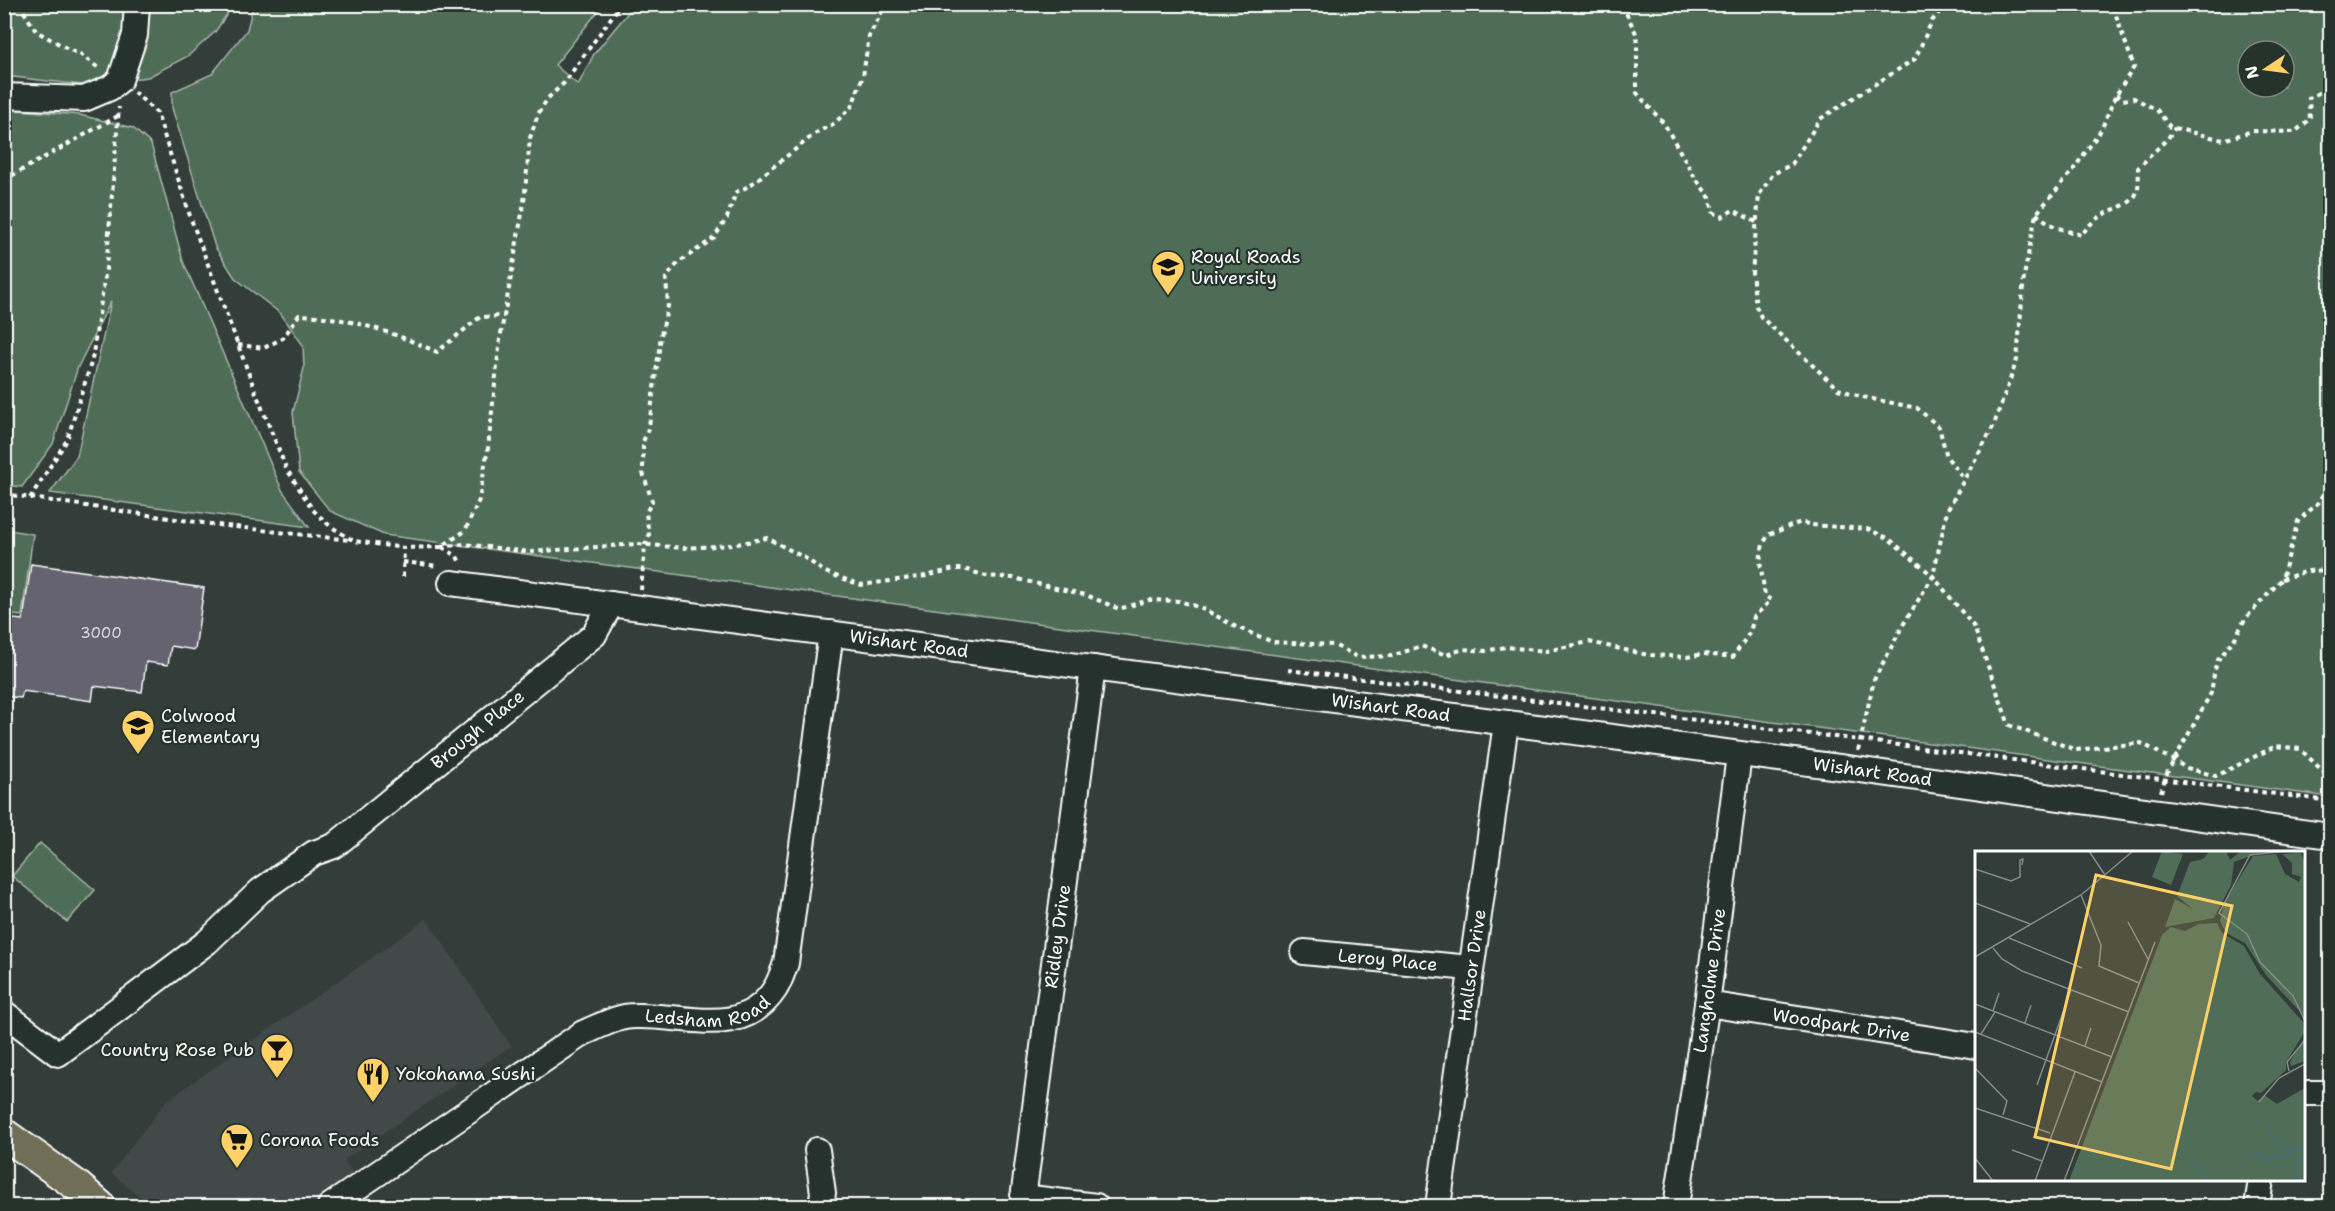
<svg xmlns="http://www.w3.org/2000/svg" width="2335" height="1211" viewBox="0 0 2335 1211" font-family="'Shantell Sans',sans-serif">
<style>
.built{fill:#42494a}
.green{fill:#4f6d57;stroke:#a7b6ab;stroke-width:1.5;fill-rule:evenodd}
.building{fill:#666470;stroke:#fff;stroke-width:1.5}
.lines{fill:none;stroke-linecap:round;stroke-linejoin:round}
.minor-casing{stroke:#fff;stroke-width:28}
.major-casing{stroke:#fff;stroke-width:34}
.path{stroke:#fff;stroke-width:4;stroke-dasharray:4.5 4.5;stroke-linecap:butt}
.minor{stroke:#26332d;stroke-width:24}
.major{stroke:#716e59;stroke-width:30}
.labels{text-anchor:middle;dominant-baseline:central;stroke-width:4.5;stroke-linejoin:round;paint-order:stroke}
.number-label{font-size:15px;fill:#d9d8db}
.poi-label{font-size:18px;fill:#fff;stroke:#26332d;text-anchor:start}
.street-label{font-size:18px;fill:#fff;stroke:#26332d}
.inset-river{fill:none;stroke:#496d6f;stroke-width:3}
.inset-road{fill:none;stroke:#858b89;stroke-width:1.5}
.view{fill:#ffd166;fill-opacity:0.15;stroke:#ffd166;stroke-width:3}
.inset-edge{fill:none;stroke:#fff;stroke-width:3}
</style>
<rect width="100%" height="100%" fill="#333d3a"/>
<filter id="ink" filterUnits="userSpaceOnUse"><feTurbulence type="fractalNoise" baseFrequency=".0167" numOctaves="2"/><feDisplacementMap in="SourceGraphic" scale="12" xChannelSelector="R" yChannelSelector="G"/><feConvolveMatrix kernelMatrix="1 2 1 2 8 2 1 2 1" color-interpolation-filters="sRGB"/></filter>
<g filter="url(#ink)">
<!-- built -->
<path class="built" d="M427,919L511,1046L344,1160L375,1206H151L111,1173L166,1101Z"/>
<!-- green -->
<path class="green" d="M635,4L2330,5V797L384,535L330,511L299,472L293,412L304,368L303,345L281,314L235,278L215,247L172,108V92L212,74L247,30L253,5H603L555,65L578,85L594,54ZM2248,51H2284V87H2248Z
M5,5H233L215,32L188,56L148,77L82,85L5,76Z
M5,109L80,115L133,128L151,144L183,261L282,490L309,527L50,493L77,456L111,301L78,367L53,444L22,487L5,485Z
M4,529L33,534L22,616L5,614Z
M40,843L95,890L67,922L12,876Z"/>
<!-- building -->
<path class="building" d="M31,564L204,588L195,650L171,646L168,665L146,662L142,692L94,686L92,701L23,691L21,698L4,696V618L23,620Z"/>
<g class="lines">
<defs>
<g id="minor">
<path d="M4,96L84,99L110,88L120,80L135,35L137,4"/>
<path id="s1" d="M451,583L1854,769L2330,836"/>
<path id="s2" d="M1304,952L1470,968"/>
<path id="s3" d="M1707,1004L1976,1046"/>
<path id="s4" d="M4,1013L58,1054L207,942L260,891L314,853L334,846L594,635L611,604"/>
<path d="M2304,1093H2330"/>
<path d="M817,1150L823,1193L821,1206"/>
<path d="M1023,1197L1096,1206"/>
<path id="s5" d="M330,1206L583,1033C600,1026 617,1016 635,1016C685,1014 742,1040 775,989C780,981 783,971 786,963L831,633"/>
<path id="s6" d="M1022,1206L1093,668"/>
<path id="s7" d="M1438,1206L1506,723"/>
<path id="s8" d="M1676,1206L1707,1004L1739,755"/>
<path d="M2257,1206L2261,1180"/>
</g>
<path id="major" d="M4,1134L76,1185L100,1206"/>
</defs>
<!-- minor casing -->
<use href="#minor" class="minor-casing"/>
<!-- major casing -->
<use href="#major" class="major-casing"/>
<!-- path -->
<path class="path" d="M19,4L36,31L68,49L80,54L101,70
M1626,4L1627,15L1637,35V93L1665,125L1694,176L1710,198L1713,212L1722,217L1733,210L1758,223
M1946,4L1932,21L1915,59L1820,119L1792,164L1773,174L1759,195L1752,273L1756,306L1761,317L1838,389L1863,397L1917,408L1939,427L1947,457L1964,479
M134,92L157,113L191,219L256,393L286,468L313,510L330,526L354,541L404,548L441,547L465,531L479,500L488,448L500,339L524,202L530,138L538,114L548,98L564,83L621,4
M2116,95L2123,100L2134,98L2157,110L2170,127L2223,140L2252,131L2295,132L2310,119L2309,98L2330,87
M4,180L118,116
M2036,214L2055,227L2081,235C2085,231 2089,225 2094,221C2120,200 2143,212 2138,168L2168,138L2175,128
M238,345L264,348L283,338L299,315C345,316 395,333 437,352L480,317L504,316
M4,494L217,525L350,540
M30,498L67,440L92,360L106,269L119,107
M441,547L464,544L530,552L637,544L684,548L732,545L767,538L805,558L825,572L861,585L926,576L954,569H964L986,576L1013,578L1086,595L1119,609L1149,600L1179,601L1202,608L1236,627L1273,642L1334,645L1357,657L1392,656L1421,646L1446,655L1463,649L1485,651L1506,647L1546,651L1589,642L1648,655L1687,657L1704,654L1733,657L1750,632L1754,617L1771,600L1765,596L1760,561L1763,543L1770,534L1801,522L1811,525L1867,529L1888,538L1933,576L1974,627L2009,725L2076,750L2141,743L2187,768L2216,776L2276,746L2300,749L2330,778
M442,547L457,556L460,563
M403,562L438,566
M403,577L404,548
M2282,579L2308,571L2330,570
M641,590L645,545L649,535L646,513L652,501L643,473V442L649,426L661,335L668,306L666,278L678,263L714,238L727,218L736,192L749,186L816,133L835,123L852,106L863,76L869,36L886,4
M1288,670L1860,740L2330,801
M1858,751L1874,680L1903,625L1933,576L1947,511L1993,427L2017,360L2024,276L2036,214L2071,173L2101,130L2116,95L2134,67L2112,4
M2161,792L2166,775L2211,693L2215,669L2218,660L2235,638L2245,619L2282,579L2298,521L2319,502L2330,480"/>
<!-- minor -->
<use href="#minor" class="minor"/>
<!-- major -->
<use href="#major" class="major"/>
</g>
</g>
<!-- icons -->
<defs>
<symbol id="university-pin" viewBox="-11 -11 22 30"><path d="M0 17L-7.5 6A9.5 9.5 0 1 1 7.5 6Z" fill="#ffd166" stroke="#26332d"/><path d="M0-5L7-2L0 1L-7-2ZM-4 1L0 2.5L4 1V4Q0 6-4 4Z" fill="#111"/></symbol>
<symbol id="school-pin" viewBox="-11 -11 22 30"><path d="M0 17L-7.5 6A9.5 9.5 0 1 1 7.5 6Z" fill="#ffd166" stroke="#26332d"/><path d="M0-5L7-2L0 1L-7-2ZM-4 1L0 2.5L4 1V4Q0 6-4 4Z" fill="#111"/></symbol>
<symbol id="bar-pin" viewBox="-11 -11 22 30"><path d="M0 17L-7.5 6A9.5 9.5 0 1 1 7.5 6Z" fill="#ffd166" stroke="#26332d"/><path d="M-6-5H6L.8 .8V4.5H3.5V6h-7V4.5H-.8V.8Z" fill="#111"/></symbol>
<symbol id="restaurant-pin" viewBox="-11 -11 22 30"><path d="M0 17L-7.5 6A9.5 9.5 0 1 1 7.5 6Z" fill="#ffd166" stroke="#26332d"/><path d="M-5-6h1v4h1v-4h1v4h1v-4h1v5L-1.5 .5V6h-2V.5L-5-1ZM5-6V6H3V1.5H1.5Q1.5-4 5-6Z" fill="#111"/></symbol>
<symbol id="supermarket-pin" viewBox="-11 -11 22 30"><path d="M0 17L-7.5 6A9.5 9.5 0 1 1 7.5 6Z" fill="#ffd166" stroke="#26332d"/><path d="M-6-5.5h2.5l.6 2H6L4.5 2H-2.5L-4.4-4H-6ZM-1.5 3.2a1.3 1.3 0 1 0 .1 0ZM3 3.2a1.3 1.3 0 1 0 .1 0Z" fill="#111"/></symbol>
</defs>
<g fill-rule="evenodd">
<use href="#university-pin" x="1149" y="248" width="38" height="52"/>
<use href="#school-pin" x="119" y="707" width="38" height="52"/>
<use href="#bar-pin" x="258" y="1031" width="38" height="52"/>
<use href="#restaurant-pin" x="354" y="1055" width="38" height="52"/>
<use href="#supermarket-pin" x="218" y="1121" width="38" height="52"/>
</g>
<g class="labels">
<!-- number labels -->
<g class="number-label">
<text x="101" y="633">3000</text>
</g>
<!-- poi labels -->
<g class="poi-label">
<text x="1191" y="257">Royal Roads<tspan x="1191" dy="21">University</tspan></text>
<text x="161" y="716">Colwood<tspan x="161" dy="21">Elementary</tspan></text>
<text x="254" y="1050" text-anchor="end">Country Rose Pub</text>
<text x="396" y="1074">Yokohama Sushi</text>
<text x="260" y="1140">Corona Foods</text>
</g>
<!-- street labels -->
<g class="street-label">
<text stroke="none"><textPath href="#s1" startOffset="462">Wishart Road</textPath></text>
<text stroke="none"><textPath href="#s1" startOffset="948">Wishart Road</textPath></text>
<text stroke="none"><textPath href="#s4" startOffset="600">Brough Place</textPath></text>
<text stroke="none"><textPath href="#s1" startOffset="1434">Wishart Road</textPath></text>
<text stroke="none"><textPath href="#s6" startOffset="272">Ridley Drive</textPath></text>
<text stroke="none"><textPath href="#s2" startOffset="84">Leroy Place</textPath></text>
<text stroke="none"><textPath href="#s7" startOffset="243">Hallsor Drive</textPath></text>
<text stroke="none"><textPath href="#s8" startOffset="228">Langholme Drive</textPath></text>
<text stroke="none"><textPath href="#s5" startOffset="436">Ledsham Road</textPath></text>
<text stroke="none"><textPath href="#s3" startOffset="136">Woodpark Drive</textPath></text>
</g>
</g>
<!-- overview -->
<g transform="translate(1975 851)">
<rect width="330" height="330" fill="#333d3a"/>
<path d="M187,0L208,3L196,34L177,26ZM235,0H251L255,9L266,0H289L259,11L256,34L239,67L190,76L200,48L218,58L202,45L215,11L228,8ZM326,2L330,13V166L291,124L270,92L251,82L245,70L249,52L278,5L301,3L310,23L324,31L326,26L317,23V12L307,3ZM242,72L247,82L269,95L285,123L328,171L329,182L311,211V219L286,242L281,241L277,245L283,250L289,244L302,253L330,237V330H94L187,84L196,76L210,80L224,73ZM330,185V210L316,215L315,211Z" fill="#4f6d57"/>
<path class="inset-river" d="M293,275L299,290L307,296L330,300M277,301L293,309L321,301M219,308L232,330M316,328L323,327L322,316L330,301"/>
<path class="inset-road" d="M114,0L130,24M311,0L275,4L244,62L272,83L285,111L318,145L330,170M0,18L36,30L45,26V9L48,8L47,14M106,44L126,94L124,115L164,132M0,52L55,73M153,71L173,108M34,87L107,117M18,97L27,108L47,120L154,161M0,106L106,44L158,0M0,153L137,206M18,160L24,142M50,172L56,154M0,181L127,231M6,183L20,161M110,195L116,177M0,217L32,250L28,264M314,220L312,211L330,189M62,234L96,139M284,251L304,227L330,213M0,257L75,282M37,299L67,310M0,307L18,330M60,330L100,221M89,330L180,91"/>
<path class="view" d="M121,24L257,55L196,318L60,286Z"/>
<rect width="330" height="330" class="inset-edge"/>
</g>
<!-- margin -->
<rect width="2335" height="1211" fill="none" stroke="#26332d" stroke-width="24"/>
<rect x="12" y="12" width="2311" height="1187" fill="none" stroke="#fff" stroke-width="2" filter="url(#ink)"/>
<!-- north arrow -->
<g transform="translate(2266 69) rotate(257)"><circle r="28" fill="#26332d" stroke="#7d8581" stroke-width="1.5"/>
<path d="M0-4.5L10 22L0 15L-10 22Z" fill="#ffd166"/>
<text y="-9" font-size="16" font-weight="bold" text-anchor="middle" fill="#ffffff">N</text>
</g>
</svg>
